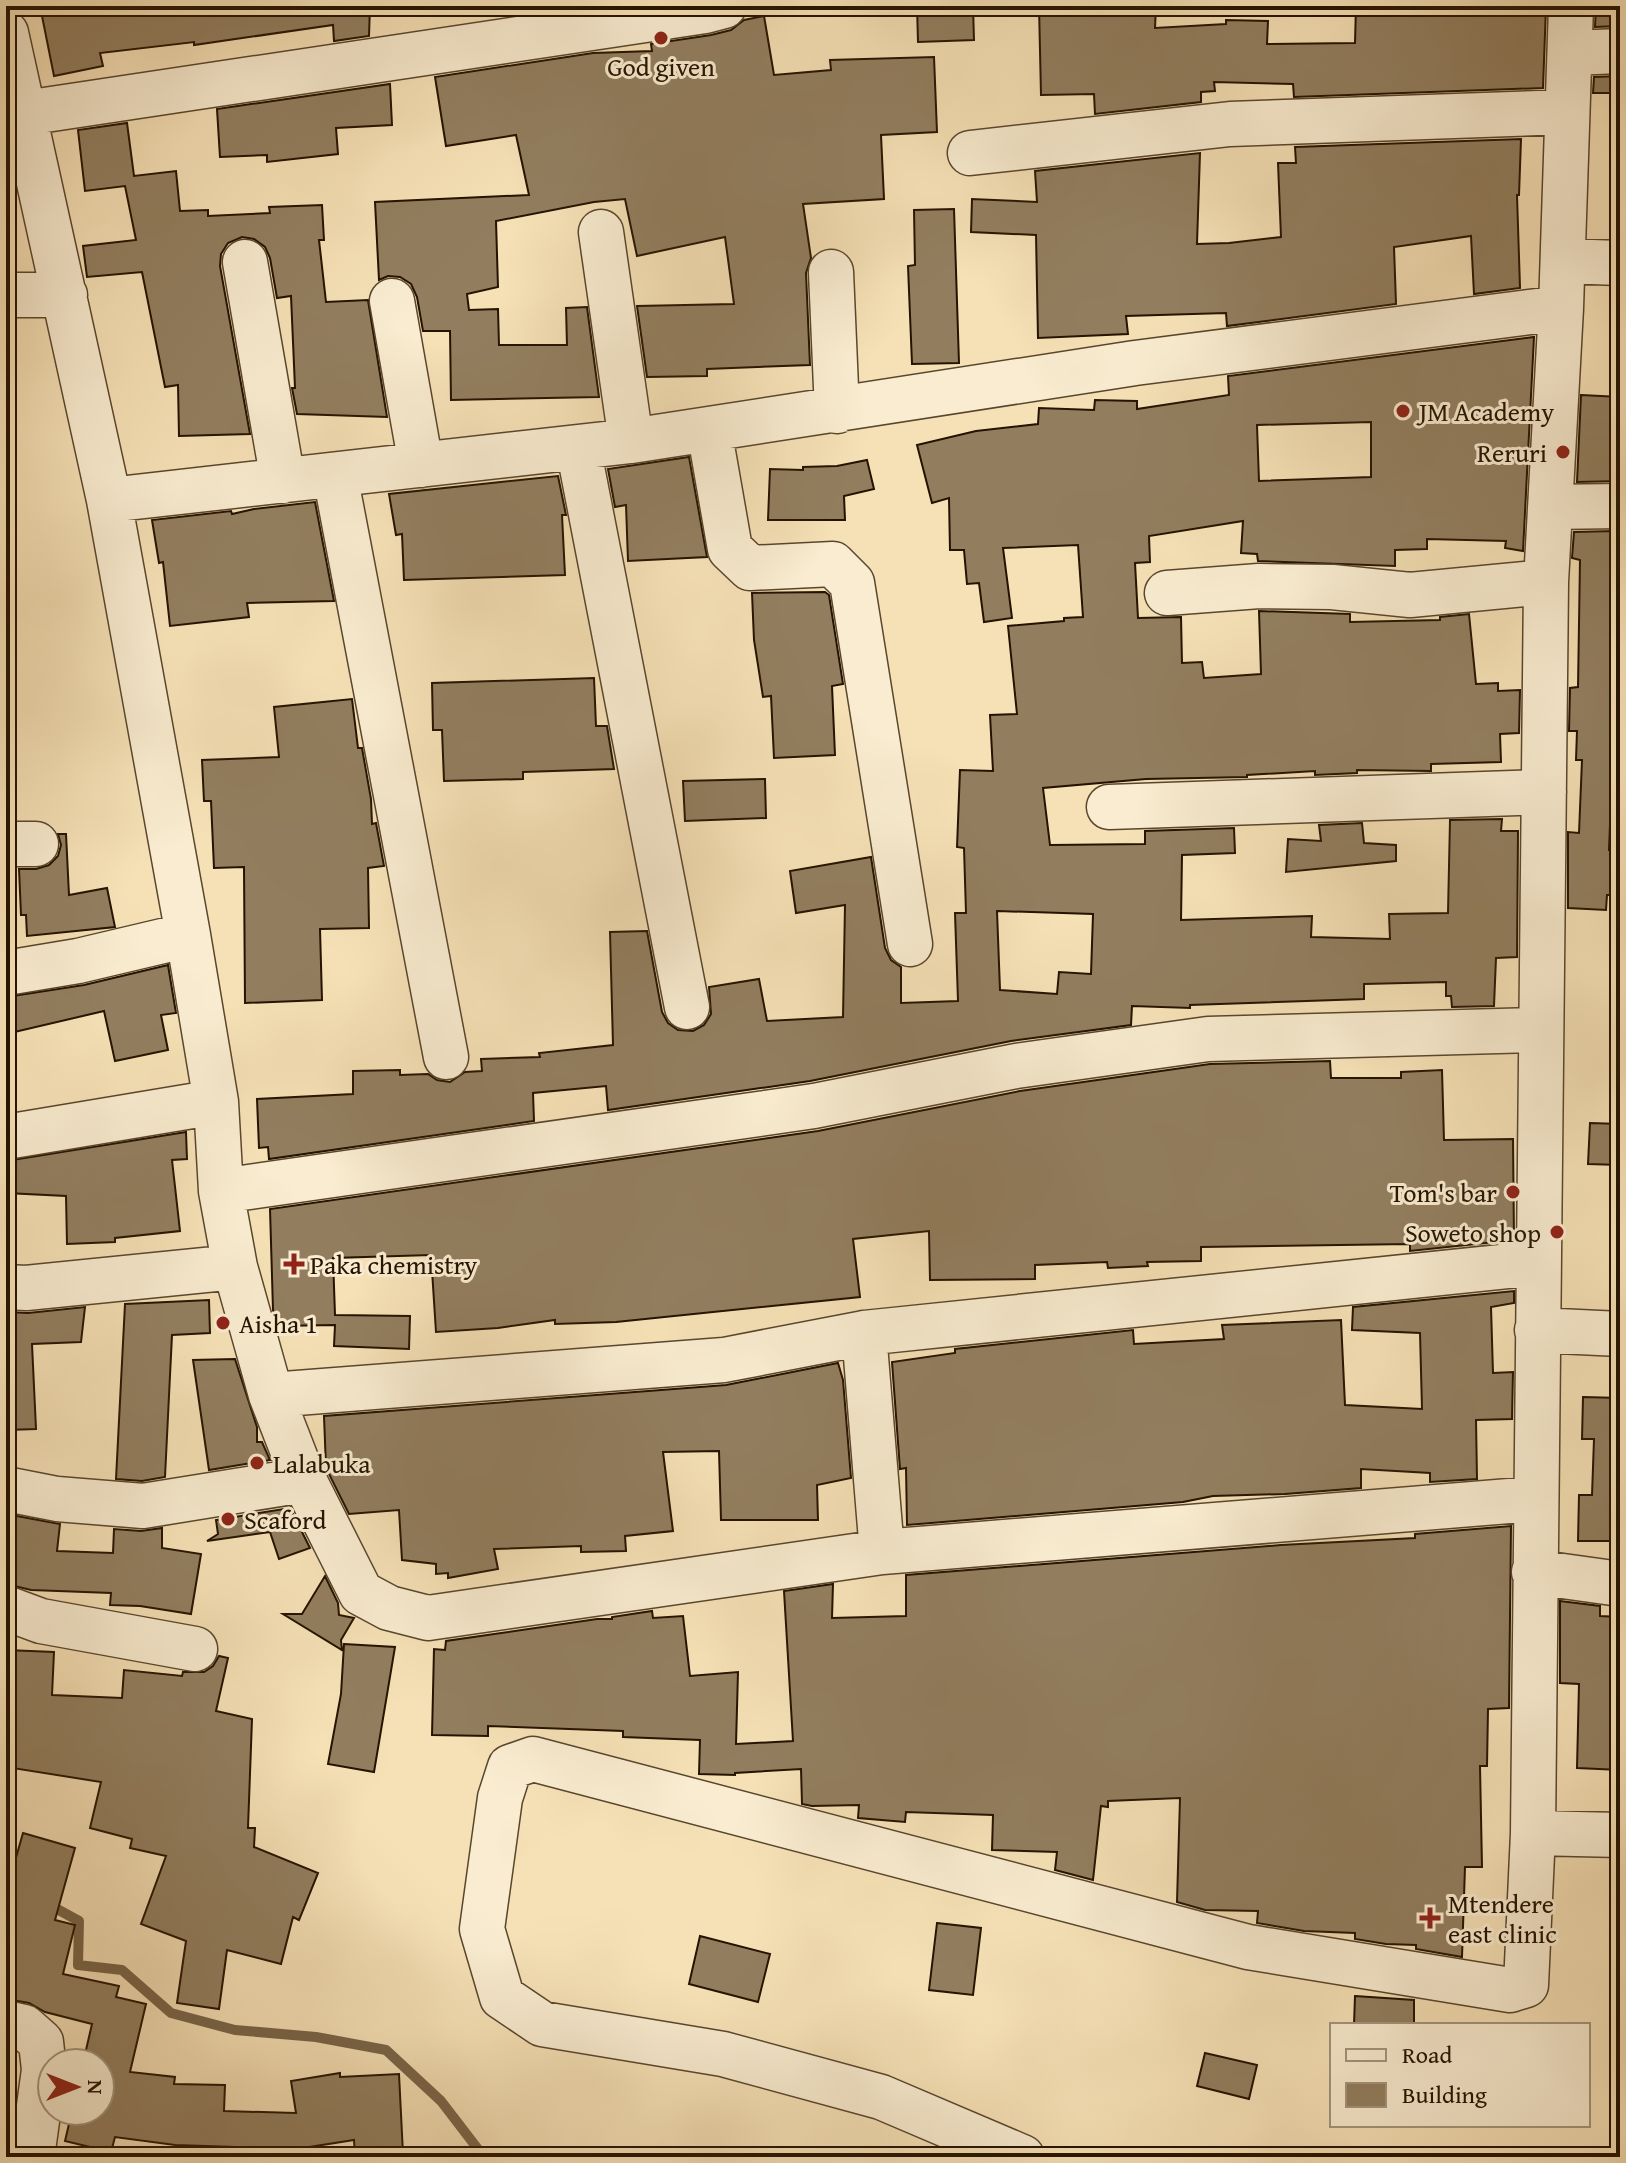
<svg xmlns="http://www.w3.org/2000/svg" width="1626" height="2163" viewBox="0 0 1626 2163" font-family="'Gentium Book Plus',serif">
<style>
.lines{fill:none;stroke-linecap:round;stroke-linejoin:round}
.stream{stroke:#786548;stroke-width:10}
.building{fill:#927e5f;stroke:#251300;stroke-width:2;fill-rule:evenodd}
.minor-casing{stroke:#59462e;stroke-width:47}
.minor{stroke:#f9ecd0;stroke-width:44}
.poi-dot{fill:#8f2418;stroke:#f9ecd0;stroke-width:3}
.labels{text-anchor:middle;dominant-baseline:central;stroke-width:6;stroke-linejoin:round;paint-order:stroke}
.poi-label{font-size:26px;fill:#251300;stroke:#f9ecd0;text-anchor:start}
</style>
<rect width="100%" height="100%" fill="#f6e1b6"/>
<filter id="stains"><feTurbulence type="fractalNoise" baseFrequency=".0025" numOctaves="4"/><feColorMatrix values="0 0 0 0 .2 0 0 0 0 .09 0 0 0 0 .02 0 0 0 .5 -.17"/></filter>
<radialGradient id="worn" r=".72"><stop offset=".6" stop-color="#630" stop-opacity="0"/><stop offset="1" stop-color="#630" stop-opacity=".3"/></radialGradient>
<g class="lines">
<!-- stream -->
<path class="stream" d="M46,1903L79,1921L78,1965L122,1970L171,2013L235,2030L316,2037L386,2050L441,2101L484,2157"/>
</g>
<!-- building -->
<path class="building" d="M40,6H370L369,36L334,41L333,25L194,45V42L100,53L103,66L54,76Z
M917,6H973L974,40L918,42Z
M1039,6H1156L1155,28L1226,24V20L1268,21L1267,44L1355,43L1356,6H1396V9L1465,12V6H1546L1543,88L1294,97L1293,84L1214,82L1215,91L1201,92V102L1095,114L1094,94L1041,95Z
M1596,6H1620V26L1595,27Z
M764,16L774,75L831,70L830,60L934,57L937,132L881,135L884,199L803,204L811,258L806,273L810,365L707,369V376L647,377L637,306L734,304L725,237L637,256L625,199L594,202L496,221L498,287L467,294L469,310L498,309L499,345H567L566,308L587,307L599,397L451,400L450,331H423L417,297L411,284L400,277L388,276L379,280L375,202L529,195L516,135L446,146L435,77L593,53L652,51L651,44L711,35L731,30L744,20Z
M1620,76V93H1593L1594,77Z
M390,84L392,125L336,128L338,154L267,162V155L220,157L217,109Z
M127,123L134,176L176,171L180,211L208,210V216L270,213L269,207L322,205L324,240H319L326,302L368,300L387,417L297,414L292,388H295L291,296L277,298L270,258L265,247L254,239L242,237L228,243L221,254L220,266L250,434L179,436L178,385L165,387L142,272L87,277L83,246L136,240L125,186L85,191L78,130Z
M1521,139L1519,195H1517L1520,288L1474,294L1471,236L1394,247L1396,304L1227,326L1226,313L1126,316L1128,334L1038,338L1036,235L971,232L972,199L1037,202L1035,171L1200,153L1197,244L1229,243L1281,237L1278,163H1296L1295,147Z
M954,209L959,363L912,364L908,266L915,265L914,210Z
M1534,337L1523,551L1505,548L1506,541L1427,539V549L1395,550V566L1258,561L1257,554L1241,553L1243,521L1149,536L1150,562L1135,563L1138,618L1181,617L1182,663L1202,662L1204,678L1261,674L1259,611L1350,614V622L1440,620V617L1469,614L1476,684L1498,683V691L1520,690L1519,733L1500,734L1501,762L1431,764V771L1357,770V773L1315,775V771L1247,775V777L1146,779L1043,788L1050,845L1145,844V831L1234,828L1235,853L1182,855L1181,920L1312,916L1311,937L1390,939L1389,914L1448,913L1450,820L1502,819L1501,831H1518L1517,957L1496,958L1494,1006L1452,1007L1451,996H1446V982L1364,984V999L1190,1005V1008L1132,1006L1131,1025L1011,1041L810,1081L608,1110L606,1086L533,1093L534,1121L269,1159L268,1147L259,1148L257,1099L353,1094V1071L400,1070V1075L428,1074L437,1080L450,1082L465,1072L482,1071L481,1059L540,1057L539,1053L613,1045L610,932L647,931L662,1012L668,1023L678,1030L693,1031L704,1025L711,1014L709,987L759,979L767,1021L843,1017L845,905L796,913L790,871L871,857L885,948L891,960L901,967V1003L958,1001L955,913H966L964,848L957,847L960,770L993,771L990,715L1017,714L1008,626L1064,621V618L1083,617L1078,545L1003,548L1012,618L984,622L979,583L967,584L964,550H950L949,498L932,503L917,445L976,431L1038,424L1039,408L1094,410L1095,400L1137,401V409L1229,395L1228,376ZM1371,422V477L1259,481L1257,425ZM997,911L1093,914L1091,974L1059,972L1057,994L1000,990Z
M1581,395L1620,397V481L1577,482Z
M689,457L707,557L628,561L626,505L615,507L608,469Z
M867,460L874,489L844,496L845,520H768L770,469L803,470V467L837,466Z
M558,476L566,515H562L565,575L404,580L402,534L396,535L389,494Z
M315,502L334,601L247,603L249,617L170,626L163,562L159,563L152,520L231,511L232,514L254,509Z
M1614,531L1612,647H1620V772H1612L1609,850L1620,851V895H1607L1606,910L1568,908V832L1579,833L1582,760H1576L1577,731H1569L1570,688L1578,687L1580,560L1572,558L1574,532Z
M825,592L829,595L843,684L832,686L835,755L774,758L771,696L763,697L754,640L752,593Z
M594,678L596,726H607L614,769L523,772V779L444,781L442,730H433L432,683Z
M352,699L358,748H362L371,799L372,824L376,823L384,866L368,868L369,928L320,929L322,1000L245,1003L244,867L214,868L211,801H204L202,760L279,757L274,707Z
M765,779L766,818L685,821L683,781Z
M1362,823L1364,843L1396,845V861L1286,872L1288,839L1321,841L1319,825Z
M58,834H66L69,895L107,888L115,927L27,936L26,915H21L19,869H36L49,865L58,856L61,845Z
M168,965L176,1013L161,1015L168,1050L115,1061L104,1011L6,1034V997L84,985Z
M1330,1061L1331,1078H1401V1072L1442,1070L1444,1140L1513,1139L1514,1240L1410,1251V1244L1201,1247V1261L1147,1262L1148,1266L1108,1268L1107,1262L1035,1265V1279L930,1280L929,1231L853,1239L860,1297L616,1322L555,1324V1320L498,1328L436,1332L431,1255L333,1258L335,1315L410,1316L409,1349L334,1346L335,1325L278,1326L273,1310L270,1209L818,1131L1020,1091L1210,1064Z
M1590,1123L1620,1124V1165L1588,1164Z
M186,1132L187,1159L172,1160L180,1231L115,1238V1242L67,1244L66,1196L6,1193V1161Z
M1514,1291V1303L1491,1307L1493,1373L1513,1372L1512,1419L1476,1420L1477,1479L1430,1482V1473L1361,1469V1488L1285,1494L1213,1496L1183,1502L907,1525L906,1468L900,1469L892,1362L955,1353V1349L1133,1330L1134,1344L1224,1339L1222,1325L1341,1320L1345,1405L1422,1409L1420,1333L1352,1330L1353,1307Z
M209,1300L210,1333L172,1335L165,1477L142,1481L116,1479L125,1304Z
M85,1307L81,1342L32,1344L36,1429L7,1430L6,1312L28,1313Z
M235,1359L257,1427V1442H262L270,1460L209,1470L193,1360Z
M838,1363L843,1380L851,1478L817,1485L818,1520H721L719,1451L663,1452L673,1531L625,1536L626,1551L581,1552V1546L494,1549L498,1569L448,1578V1573L436,1574V1564L402,1560L399,1510L349,1514L326,1468L324,1416L726,1385Z
M1583,1397L1620,1398L1619,1541H1578L1579,1495H1592L1594,1439H1582Z
M290,1508L310,1548L279,1559L270,1532L207,1541L218,1534L216,1520Z
M6,1514L60,1524L57,1551L113,1553L114,1529L141,1531L162,1528V1548L201,1554L191,1614L140,1606L110,1605L111,1593L31,1590L6,1584Z
M1511,1526L1509,1708L1488,1709L1487,1766H1480L1482,1867H1465L1462,1957L1416,1949V1945L1386,1944L1355,1939V1933L1304,1931L1257,1923L1258,1911L1205,1910L1177,1902L1180,1798L1108,1801V1807L1101,1806L1093,1880L1055,1870L1057,1852L992,1850L993,1815L906,1812L905,1822L858,1818L859,1805L812,1806L802,1804L801,1769L735,1773V1775L699,1774L700,1740L623,1737V1731L488,1726V1736L432,1735L434,1649L445,1650L446,1641L597,1619H612V1617L652,1611L653,1618L683,1616L690,1676L738,1672L736,1744L793,1741L784,1591L833,1584L832,1618L906,1616V1575L1281,1545L1415,1538V1534Z
M325,1576L338,1603L339,1615L354,1618L341,1640L342,1650L283,1614H302Z
M1560,1601L1600,1606V1616L1620,1617V1770L1577,1768L1579,1684L1560,1683Z
M344,1644L395,1647L374,1772L328,1764L341,1694Z
M6,1650L54,1652L52,1695L122,1698L124,1670L182,1676L183,1672H204L213,1666L219,1656L228,1658L216,1711L252,1719L248,1828H255L254,1847L318,1873L299,1920L293,1917L281,1964L227,1950L219,2009L177,2003L186,1941L141,1924L166,1856L130,1848L132,1839L90,1828L101,1782L6,1767Z
M23,1833L75,1848L55,1920L75,1925L63,1974L119,1986L116,1997L146,2004L130,2072L175,2077L174,2084L225,2085L224,2111L296,2113L291,2081L340,2073V2077L399,2074L403,2154L355,2156L354,2140L278,2152L277,2157H235V2147L175,2145L115,2137L111,2152L65,2141L72,2111H100V2063H83L92,2024L45,2012L29,2003L6,1999V1893Z
M937,1923L981,1928L973,1995L929,1990Z
M700,1936L770,1954L758,2002L689,1984Z
M1355,1996L1414,2000V2025H1354Z
M1205,2053L1257,2065L1249,2099L1197,2086Z"/>
<g class="lines">
<defs>
<path id="minor" d="M6,33L109,500L188,935L216,1102L221,1191L235,1267L271,1395L304,1480L361,1593L389,1608L428,1618L882,1552L1534,1499
M1571,53L1620,51
M25,113L705,11L724,6
M970,153L1230,124L1566,112
M601,232L631,441
M1563,261L1620,263
M245,262L283,481
M831,272L837,411
M6,295H65
M392,301L421,465
M709,429L730,549L750,568L833,564L852,583L910,944
M578,447L687,1007
M335,475L446,1057
M109,500L631,441L1135,363L1561,308
M1550,507L1620,506
M1167,593L1259,586L1332,587L1410,595L1546,582
M1109,807L1544,792
M6,844H36
M6,973L78,961L188,935
M6,1137L216,1102
M221,1191L814,1106L1016,1066L1208,1039L1539,1030
M6,1287L26,1288L235,1267
M1537,1330L1620,1334
M864,1333L882,1552
M271,1395L724,1360L864,1333L1538,1263
M6,1489L57,1499L143,1506L304,1480
M1534,1572L1620,1584
M6,1608L41,1621L195,1649
M1533,1833L1620,1835
M6,2023L24,2027L41,2042L44,2070L32,2157
M1022,2157L881,2097L723,2054L542,2024L502,1997L482,1929L500,1798L510,1767L533,1759L1248,1947L1510,1990L1526,1985L1533,1833L1546,582L1561,308L1571,6"/>
</defs>
<!-- minor casing -->
<use href="#minor" class="minor-casing"/>
<!-- minor -->
<use href="#minor" class="minor"/>
</g>
<!-- markers -->
<g class="poi-dot">
<circle cx="661" cy="38" r="8"/>
<circle cx="1403" cy="411" r="8"/>
<circle cx="1563" cy="452" r="8"/>
<circle cx="1513" cy="1192" r="8"/>
<circle cx="1557" cy="1232" r="8"/>
<path d="M290 1252h8v8h8v8h-8v8h-8v-8h-8v-8h8z"/>
<circle cx="223" cy="1323" r="8"/>
<circle cx="257" cy="1463" r="8"/>
<circle cx="228" cy="1519" r="8"/>
<path d="M1426 1906h8v8h8v8h-8v8h-8v-8h-8v-8h8z"/>
</g>
<g class="labels">
<!-- poi labels -->
<g class="poi-label">
<text x="661" y="66" text-anchor="middle">God given</text>
<text x="1419" y="411">JM Academy</text>
<text x="1547" y="452" text-anchor="end">Reruri</text>
<text x="1497" y="1192" text-anchor="end">Tom's bar</text>
<text x="1541" y="1232" text-anchor="end">Soweto shop</text>
<text x="310" y="1264">Paka chemistry</text>
<text x="239" y="1323">Aisha 1</text>
<text x="273" y="1463">Lalabuka</text>
<text x="244" y="1519">Scaford</text>
<text x="1448" y="1903">Mtendere<tspan x="1448" dy="30">east clinic</tspan></text>
</g>
</g>
<!-- margin -->
<rect width="1626" height="2163" fill="none" stroke="#f6e1b6" stroke-width="32"/>
<rect x="8" y="8" width="1610" height="2147" fill="none" stroke="#251300" stroke-width="4"/>
<rect x="16" y="16" width="1594" height="2131" fill="none" stroke="#251300" stroke-width="2"/>
<!-- legend -->
<rect x="1330" y="2023" width="260" height="104" fill="#f9ecd0" stroke="#a4957d" stroke-width="2"/>
<rect x="1346" y="2049" width="40" height="12" fill="#f9ecd0" stroke="#a4957d" stroke-width="2"/>
<text x="1402" y="2063" font-size="24" fill="#251300">Road</text>
<rect x="1346" y="2083" width="40" height="24" fill="#927e5f" stroke="#a4957d" stroke-width="2"/>
<text x="1402" y="2103" font-size="24" fill="#251300">Building</text>
<!-- north arrow -->
<g transform="translate(76 2087) rotate(90)"><circle r="38" fill="#f9ecd0" stroke="#a4957d" stroke-width="2"/>
<path d="M0-6L14 30L0 20L-14 30Z" fill="#8f2418"/>
<text y="-12" font-size="22" font-weight="bold" text-anchor="middle" fill="#251300">N</text>
</g>
<rect width="100%" height="100%" filter="url(#stains)"/>
<rect width="100%" height="100%" fill="url(#worn)"/>
</svg>
